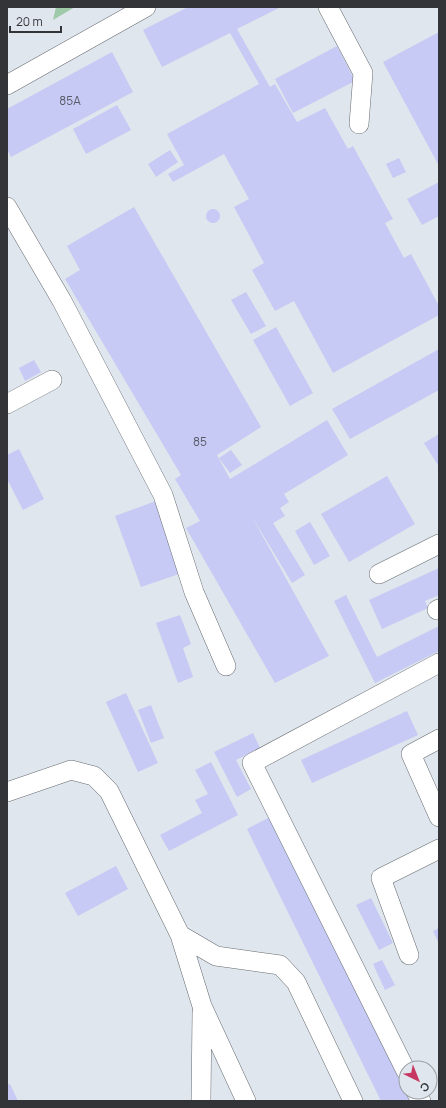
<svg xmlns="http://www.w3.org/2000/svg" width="446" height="1108" viewBox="0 0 446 1108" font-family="Manrope,sans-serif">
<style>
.green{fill:#9ecaa9}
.building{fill:#c6caf4}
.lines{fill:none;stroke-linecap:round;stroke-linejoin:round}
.minor-casing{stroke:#666b71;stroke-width:20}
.minor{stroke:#fff;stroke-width:19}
.labels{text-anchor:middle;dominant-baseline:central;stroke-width:3;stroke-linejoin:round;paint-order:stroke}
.number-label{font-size:12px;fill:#575a66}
</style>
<rect width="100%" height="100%" fill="#e0e6ed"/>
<!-- green -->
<path class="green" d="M56,7H75L53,20Z"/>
<!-- building -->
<path class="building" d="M188,7H281L237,29L270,87L275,84L297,122L325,108L348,149L353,146L393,219L385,223L404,258L411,254L439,306V315L333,373L294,301L275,311L252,270L264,263L234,207L249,199L224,154L173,182L168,174L184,165L167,134L259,84L230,33L162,67L143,30Z
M439,32V166L383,62Z
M337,46L355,81L293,113L275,79Z
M112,52L133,92L11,157L7,149V109Z
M117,105L131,130L86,154L73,129Z
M170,150L178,162L156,177L148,164Z
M399,158L406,172L393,178L386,164Z
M439,182V216L422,225L407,199Z
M134,207L261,427L217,455L230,479L327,420L348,455L284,494L289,502L280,508L285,516L273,523L305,575L292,583L251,515L329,656L275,683L186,528L200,521L175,479L181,475L65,279L80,270L67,246Z
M206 216a7 7 0 1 1 14 0a7 7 0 1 1-14 0Z
M246,292L266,326L251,334L231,300Z
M276,327L313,393L290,406L253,340Z
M439,349V390L350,439L332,409Z
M34,360L41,372L25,381L19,368Z
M439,434V467L424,443Z
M19,449L44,499L23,510L7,479V455Z
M231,450L242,465L230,473L219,458Z
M387,476L415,524L349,562L321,514Z
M156,501L182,573L141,587L115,516Z
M310,522L330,556L314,565L295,531Z
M439,568V595L425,601L428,608L382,629L369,600Z
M346,595L377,657L439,626V651L375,683L334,601Z
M180,615L191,644L183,648L193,677L178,683L156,623Z
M126,693L158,763L138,772L106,702Z
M151,705L164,738L151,743L138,710Z
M407,711L418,735L312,783L301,760Z
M253,733L260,748L236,760L251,789L237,797L214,752Z
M211,762L238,815L169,851L160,835L202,813L195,800L208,794L195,770Z
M270,817L410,1101H381L247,829Z
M116,866L128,889L78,916L65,893Z
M371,898L393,943L379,950L356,905Z
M439,928V944L433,931Z
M382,960L395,985L385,990L373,964Z
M10,1084L18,1101H7V1085Z"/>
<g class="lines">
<defs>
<path id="minor" d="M328,7L363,73L359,124
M7,85L146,7
M7,207L62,301L163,495L194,592L226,666
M7,404L52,380
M379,574L439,544
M437,610L439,609
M439,739L411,754L439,817
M7,792L71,770L94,776L109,791L180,935L202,1006L246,1101
M180,935L216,956L280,965L296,982L353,1101
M409,955L381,878L439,849
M406,1071L252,763L439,663
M416,1092L421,1101
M201,1101L202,1012"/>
</defs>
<!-- minor casing -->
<use href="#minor" class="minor-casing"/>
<!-- minor -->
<use href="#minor" class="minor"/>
</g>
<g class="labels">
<!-- number labels -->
<g class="number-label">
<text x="70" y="100">85А</text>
<text x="200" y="441">85</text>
</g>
</g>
<!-- border -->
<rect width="446" height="1108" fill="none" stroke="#323437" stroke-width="16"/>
<!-- north arrow -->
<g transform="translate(418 1080) rotate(137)"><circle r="19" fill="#e0e6ed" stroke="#9a9fa4"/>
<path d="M0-3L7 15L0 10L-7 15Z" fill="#c63862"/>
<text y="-6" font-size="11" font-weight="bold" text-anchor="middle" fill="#323437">С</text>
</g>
<!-- scale -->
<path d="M10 26v6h51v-6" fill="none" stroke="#323437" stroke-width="2"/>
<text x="16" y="26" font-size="12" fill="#323437" stroke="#e0e6ed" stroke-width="3" paint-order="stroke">20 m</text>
</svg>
